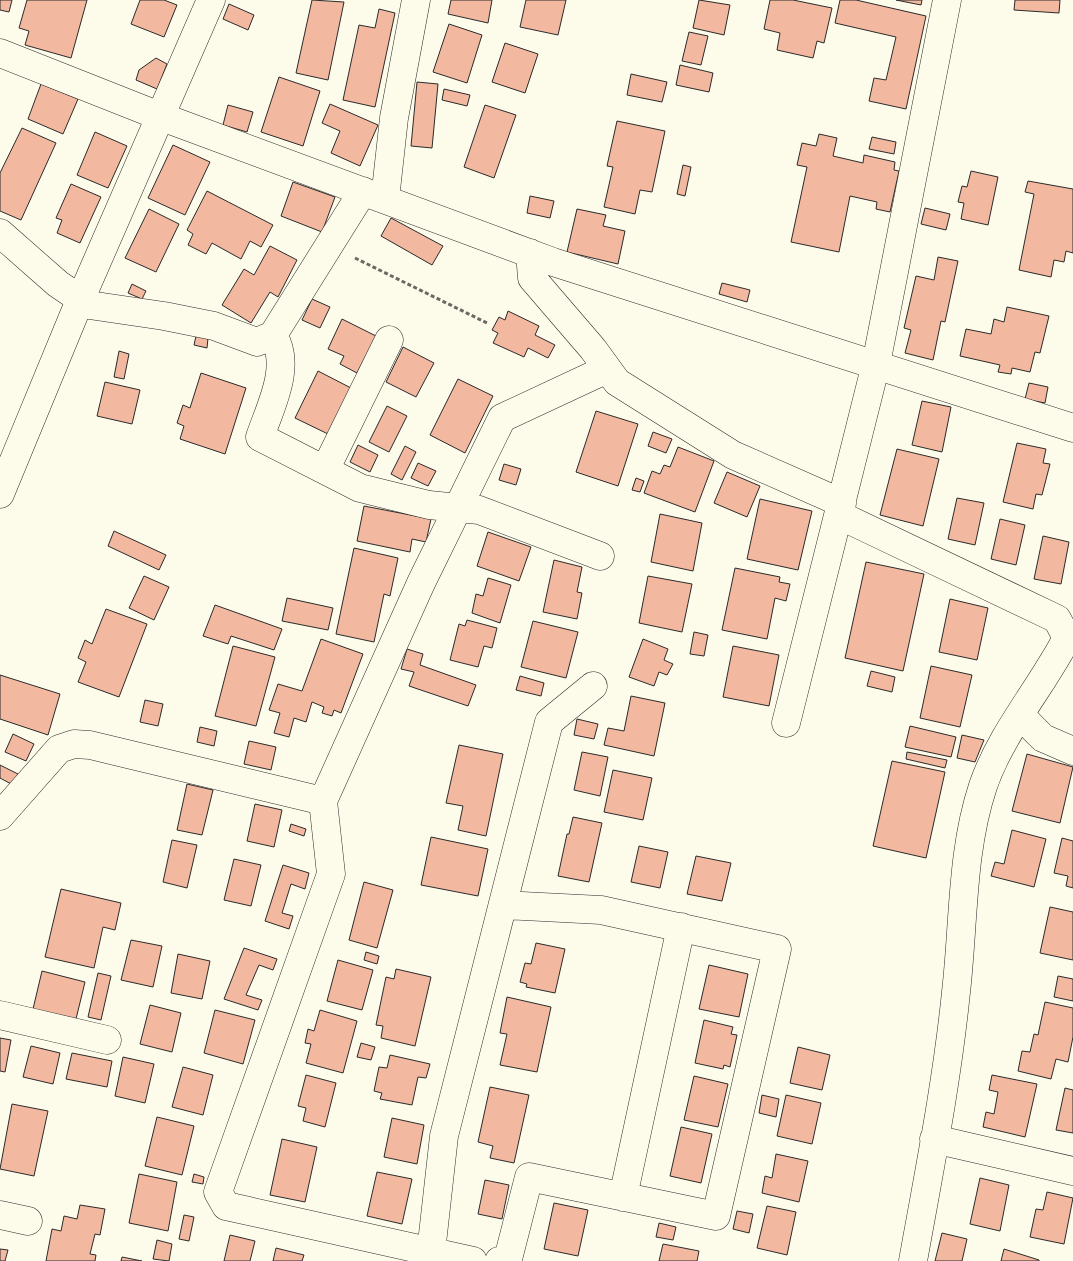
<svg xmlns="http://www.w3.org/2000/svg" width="1073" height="1261" viewBox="0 0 1073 1261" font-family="'Fira Sans Condensed',sans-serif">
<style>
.building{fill:#f2b8a0;stroke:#2b2b2b}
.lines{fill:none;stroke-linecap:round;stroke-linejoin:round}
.minor-casing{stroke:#2b2b2b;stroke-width:29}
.path{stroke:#6a6964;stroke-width:3;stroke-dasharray:4 2.5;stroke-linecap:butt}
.minor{stroke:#fdfbea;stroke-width:28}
</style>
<rect width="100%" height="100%" fill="#fdfbea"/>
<!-- building -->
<path class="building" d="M0,0H12L9,12L0,10Z
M27,0H87L71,58L25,45L29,31L19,28Z
M140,0H164L177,5L164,37L131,24Z
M312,0L344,2L328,80L296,73Z
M451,0H492L488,23L448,14Z
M526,0H566L558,35L520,27Z
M699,0L730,5L724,35L693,28Z
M770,0H793L832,8L824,43L817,41L813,58L777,50L780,33L764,29Z
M840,0H856L926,16L906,109L869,101L874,78L886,80L896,37L835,23Z
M896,0H922L921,5Z
M1015,0H1060L1059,13L1014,10Z
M229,4L254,15L248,30L223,19Z
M379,9L395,13L375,107L343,100L359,25L375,28Z
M449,24L482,35L467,83L433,72Z
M689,32L708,36L701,65L682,61Z
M505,43L538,54L525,93L492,82Z
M156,58L167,64L157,89L136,80L139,70Z
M680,65L713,73L709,92L676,85Z
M631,74L667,82L662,102L627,95Z
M279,77L320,91L303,146L261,132Z
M417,82L438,84L432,148L411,146Z
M41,84L78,99L63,134L28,119Z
M444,89L470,95L467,106L442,100Z
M330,104L378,125L360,166L331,153L340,131L322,123Z
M228,105L253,112L247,132L223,125Z
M485,105L516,115L494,178L464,167Z
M617,121L665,131L652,192L640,190L635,214L604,207L613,167L607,166Z
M22,128L56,143L21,220L0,211V173Z
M95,132L127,146L108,188L77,175Z
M819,134L837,138L833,156L863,163L864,155L895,162L894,170L899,171L890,212L876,209L877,202L850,196L839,252L791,242L807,167L797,165L802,143L816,146Z
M872,137L896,142L894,154L869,149Z
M173,145L210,162L185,215L148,198Z
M683,165L691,167L685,196L677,194Z
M971,171L998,177L988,225L961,219L964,203L958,202L962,186L967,187Z
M1028,181L1073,189V253L1066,251L1064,262L1054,260L1051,277L1019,270L1034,194L1025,192Z
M293,182L335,197L322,232L281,216Z
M71,184L101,197L80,243L57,233L62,220L56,218Z
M207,191L273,225L261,247L250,241L241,259L212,243L206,254L188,245L193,234L187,230Z
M530,196L554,201L550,218L527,213Z
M925,208L950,214L946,230L921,224Z
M149,209L179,224L156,272L125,258Z
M577,209L606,215L603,226L625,231L618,264L567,252Z
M391,218L443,246L432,265L381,236Z
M270,246L297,260L278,297L270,292L251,323L222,305L244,269L254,275Z
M938,257L958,261L945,322L941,321L933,360L905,353L911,330L904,328L916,276L934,280Z
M722,283L750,290L747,302L719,294Z
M132,284L146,291L142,299L128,293Z
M312,299L330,307L320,328L302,320Z
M1007,307L1049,316L1040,353L1035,352L1030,372L1012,368L1011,374L998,372L1000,365L960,356L966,329L991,334L994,319L1004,322Z
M508,311L539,326L535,335L555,345L548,358L528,348L524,357L493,343L498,333L492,330L499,317L505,320Z
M342,319L376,336L357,373L340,364L344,356L328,349Z
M196,336L208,338L207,348L194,345Z
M403,347L434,363L416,397L386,382Z
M119,351L129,354L124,379L114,377Z
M318,371L351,388L328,434L295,418Z
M201,373L246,388L225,454L180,439L184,426L177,423L183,405L190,408Z
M458,379L493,396L465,453L430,435Z
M105,382L140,390L132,424L97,416Z
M1029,383L1048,387L1045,403L1025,399Z
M922,401L951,407L942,452L912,445Z
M387,406L407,416L389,452L369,442Z
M596,411L638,424L618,486L576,472Z
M653,432L672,439L666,453L648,446Z
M1017,443L1046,449L1043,463L1050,464L1042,495L1036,494L1033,509L1003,502Z
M358,445L378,455L370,472L350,462Z
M405,446L416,452L402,480L391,474Z
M678,447L714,461L695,512L644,493L652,471L660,474L664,465L670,467Z
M897,449L939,459L923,526L880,515Z
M418,463L436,471L428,486L411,478Z
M504,464L521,469L516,485L499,480Z
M727,472L760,486L747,517L714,503Z
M636,478L644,481L640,492L632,490Z
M957,498L984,503L975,545L948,539Z
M760,499L812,511L798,570L747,559Z
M364,506L431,519L426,542L412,539L410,552L357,541Z
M660,514L702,523L693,571L651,562Z
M1000,519L1025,525L1016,565L991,559Z
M114,531L166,555L159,570L108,546Z
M488,532L531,547L519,581L477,566Z
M1043,536L1069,542L1061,584L1034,579Z
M354,548L398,558L390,596L384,594L374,642L336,634Z
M554,560L582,567L577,592L582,593L577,619L543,612Z
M866,562L924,574L903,671L845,658Z
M735,568L780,577L779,582L790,584L786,601L775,598L767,639L722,630Z
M144,576L169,587L154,620L129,608Z
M648,576L692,584L682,632L639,623Z
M488,578L511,585L500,623L472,613L476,594L483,596Z
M287,598L333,608L328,630L282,621Z
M950,599L988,608L977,660L939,652Z
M215,605L282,629L274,650L231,636L228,644L203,636Z
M106,609L147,624L119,697L78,682L86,662L78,658L85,640L92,644Z
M467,620L497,628L492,648L484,646L478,667L450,660L459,624L465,626Z
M533,621L578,632L566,678L521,667Z
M694,632L708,635L704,656L690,654Z
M321,639L363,654L341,713L334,710L332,716L322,713L324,707L312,702L306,722L294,718L289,737L274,733L280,713L269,710L278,684L302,691Z
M643,639L668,649L664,660L673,664L667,675L659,672L654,686L629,677Z
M233,646L275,657L256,726L215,716Z
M733,646L779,655L769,706L723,697Z
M407,649L423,654L420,665L476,685L468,706L409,686L414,672L401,669Z
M931,666L972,675L960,727L920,718Z
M871,671L895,677L892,692L867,686Z
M0,675L60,694L48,735L0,719Z
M520,676L544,683L541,696L516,690Z
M631,696L665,703L654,756L604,745L608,728L624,731Z
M145,700L163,704L158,726L140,722Z
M577,719L598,724L594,739L574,735Z
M910,726L956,737L951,757L905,747Z
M200,727L217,731L214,746L197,742Z
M13,734L34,744L26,761L5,752Z
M962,735L984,740L975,762L957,758Z
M249,741L276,747L271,770L244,764Z
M459,745L503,754L486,836L458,830L463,806L446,803Z
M582,752L608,757L600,796L574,790Z
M907,752L947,760L945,768L906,759Z
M1027,754L1073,767L1060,823L1012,811Z
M892,761L945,772L926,858L873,846Z
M0,765L18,774L13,785L0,778Z
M613,770L652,778L643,820L604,812Z
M187,784L213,790L202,835L177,830Z
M255,804L282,810L274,847L247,841Z
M573,817L602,823L589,882L558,876L567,834H569Z
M291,824L306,829L304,836L289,831Z
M1012,830L1046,839L1034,887L991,876L995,862L1004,864Z
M431,837L488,849L478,896L421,885Z
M1062,838L1073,841V888L1066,886L1068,876L1054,873Z
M172,840L197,845L187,888L163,882Z
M639,846L668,852L660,888L631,882Z
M696,856L731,863L722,901L687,894Z
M234,859L261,865L251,906L224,900Z
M283,865L309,873L305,889L291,884L282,913L293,916L289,929L265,921Z
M364,882L393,890L377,948L349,940Z
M61,889L121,903L115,930L103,927L94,968L45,957Z
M1050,907L1073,912V960L1040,953Z
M131,940L162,946L153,987L121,980Z
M536,943L565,949L555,993L526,987L527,984L520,982L525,963L531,964Z
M244,948L277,959L273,970L259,965L246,995L262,1000L258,1010L224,999Z
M366,952L379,956L377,964L364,960Z
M178,954L210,961L202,999L171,993Z
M338,960L373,970L362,1010L327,1001Z
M709,965L748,974L739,1017L699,1009Z
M396,969L431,977L415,1046L381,1038L383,1026L376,1025L386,977L394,979Z
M42,971L85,982L76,1019L33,1009Z
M98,973L111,976L101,1020L88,1017Z
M1058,976L1073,979V1001L1054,997Z
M507,997L551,1007L537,1072L500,1065L507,1034L500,1033Z
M1045,1002L1073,1008V1037L1068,1062L1056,1059L1051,1079L1018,1071L1022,1051L1030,1052L1034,1034L1038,1035Z
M150,1005L181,1013L172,1052L140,1044Z
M215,1010L255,1020L243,1064L204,1053Z
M320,1010L357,1021L343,1073L306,1063L311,1044L305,1043L308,1029L314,1031Z
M704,1020L733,1027L731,1034L737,1035L730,1067L724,1065L723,1069L695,1063Z
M0,1038L11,1040L5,1072L0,1071Z
M361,1043L375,1047L371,1060L357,1057Z
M31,1046L60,1053L53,1084L23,1077Z
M798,1047L830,1055L822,1090L790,1083Z
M72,1053L112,1061L107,1087L66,1079Z
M390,1055L430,1064L426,1078L418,1077L412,1105L380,1099L382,1093L374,1091L379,1067L387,1068Z
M123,1057L154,1064L145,1103L115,1096Z
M183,1067L213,1075L203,1115L172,1107Z
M306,1075L336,1083L325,1127L303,1121L306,1108L298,1106Z
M992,1075L1037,1084L1025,1137L983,1127L986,1112L994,1114L998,1092L989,1090Z
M694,1076L728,1084L718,1127L684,1120Z
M490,1087L529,1095L514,1163L490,1158L493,1146L478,1142Z
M1065,1088L1073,1090V1133L1056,1130Z
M762,1095L779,1099L776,1117L759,1113Z
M786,1095L821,1103L812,1144L777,1136Z
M12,1104L48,1111L34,1176L0,1169Z
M157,1117L194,1126L182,1175L145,1166Z
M392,1118L424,1125L417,1164L384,1157Z
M681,1127L712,1134L701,1183L670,1176Z
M282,1139L317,1147L305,1202L270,1195Z
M776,1154L808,1161L799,1202L762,1193L765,1176L772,1178Z
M377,1172L412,1179L402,1224L367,1216Z
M139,1174L177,1182L168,1231L129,1223Z
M194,1174L204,1177L203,1184L192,1182Z
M980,1178L1009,1185L1000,1231L970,1224Z
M485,1180L509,1185L502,1219L478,1214Z
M1047,1192L1073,1198L1064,1244L1030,1237L1036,1209L1043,1210Z
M554,1203L588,1210L578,1256L544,1249Z
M80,1205L105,1209L100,1235L95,1234L90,1254L96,1255L95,1261H46L52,1229L61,1231L64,1216L77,1219Z
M767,1206L796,1212L787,1255L757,1248Z
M737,1211L753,1214L749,1233L733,1229Z
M184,1215L194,1217L189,1241L179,1239Z
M659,1223L676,1227L673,1240L656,1237Z
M942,1233L967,1239L962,1261H935Z
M230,1235L255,1241L250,1261H224Z
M157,1240L172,1244L169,1261L153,1259Z
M663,1244L699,1251L697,1261H659Z
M276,1248L304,1255L302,1261H273Z
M0,1249L8,1250L5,1261H0Z
M1004,1249L1039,1260V1261H1001Z
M122,1257L142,1261H121Z"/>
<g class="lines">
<defs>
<path id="minor" d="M0,53L162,117L553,262L1073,428
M385,199L394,118L416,0
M0,233L58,284L89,305L164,316L214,326L257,342L273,335L363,191
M530,253L532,278L593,349L617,382L733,455L842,503
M273,335C292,366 271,405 260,437L360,488L429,505L479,510L600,556
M325,470L389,340
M0,494L78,305L211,0
M839,515L1057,619L1067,638C1041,688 1001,733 983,786C961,852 964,923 956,992C947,1082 929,1172 913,1261
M1021,716L1043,738L1073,751
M786,723L876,364L947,0
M0,816L59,749L74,744L90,745L323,801
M0,1015L107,1040
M934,1139L1073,1171
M623,1197L681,927
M0,1215L28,1221
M431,1252L444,1136L549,722L593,686
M473,1261L226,1206L218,1192L331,874L323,801L421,583L502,418L607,369
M499,1261L508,1259L529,1177L716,1216L777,949L601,910L503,905"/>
</defs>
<!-- minor casing -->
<use href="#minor" class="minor-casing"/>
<!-- path -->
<path class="path" d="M355,258L487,323"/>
<!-- minor -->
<use href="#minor" class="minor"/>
</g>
</svg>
